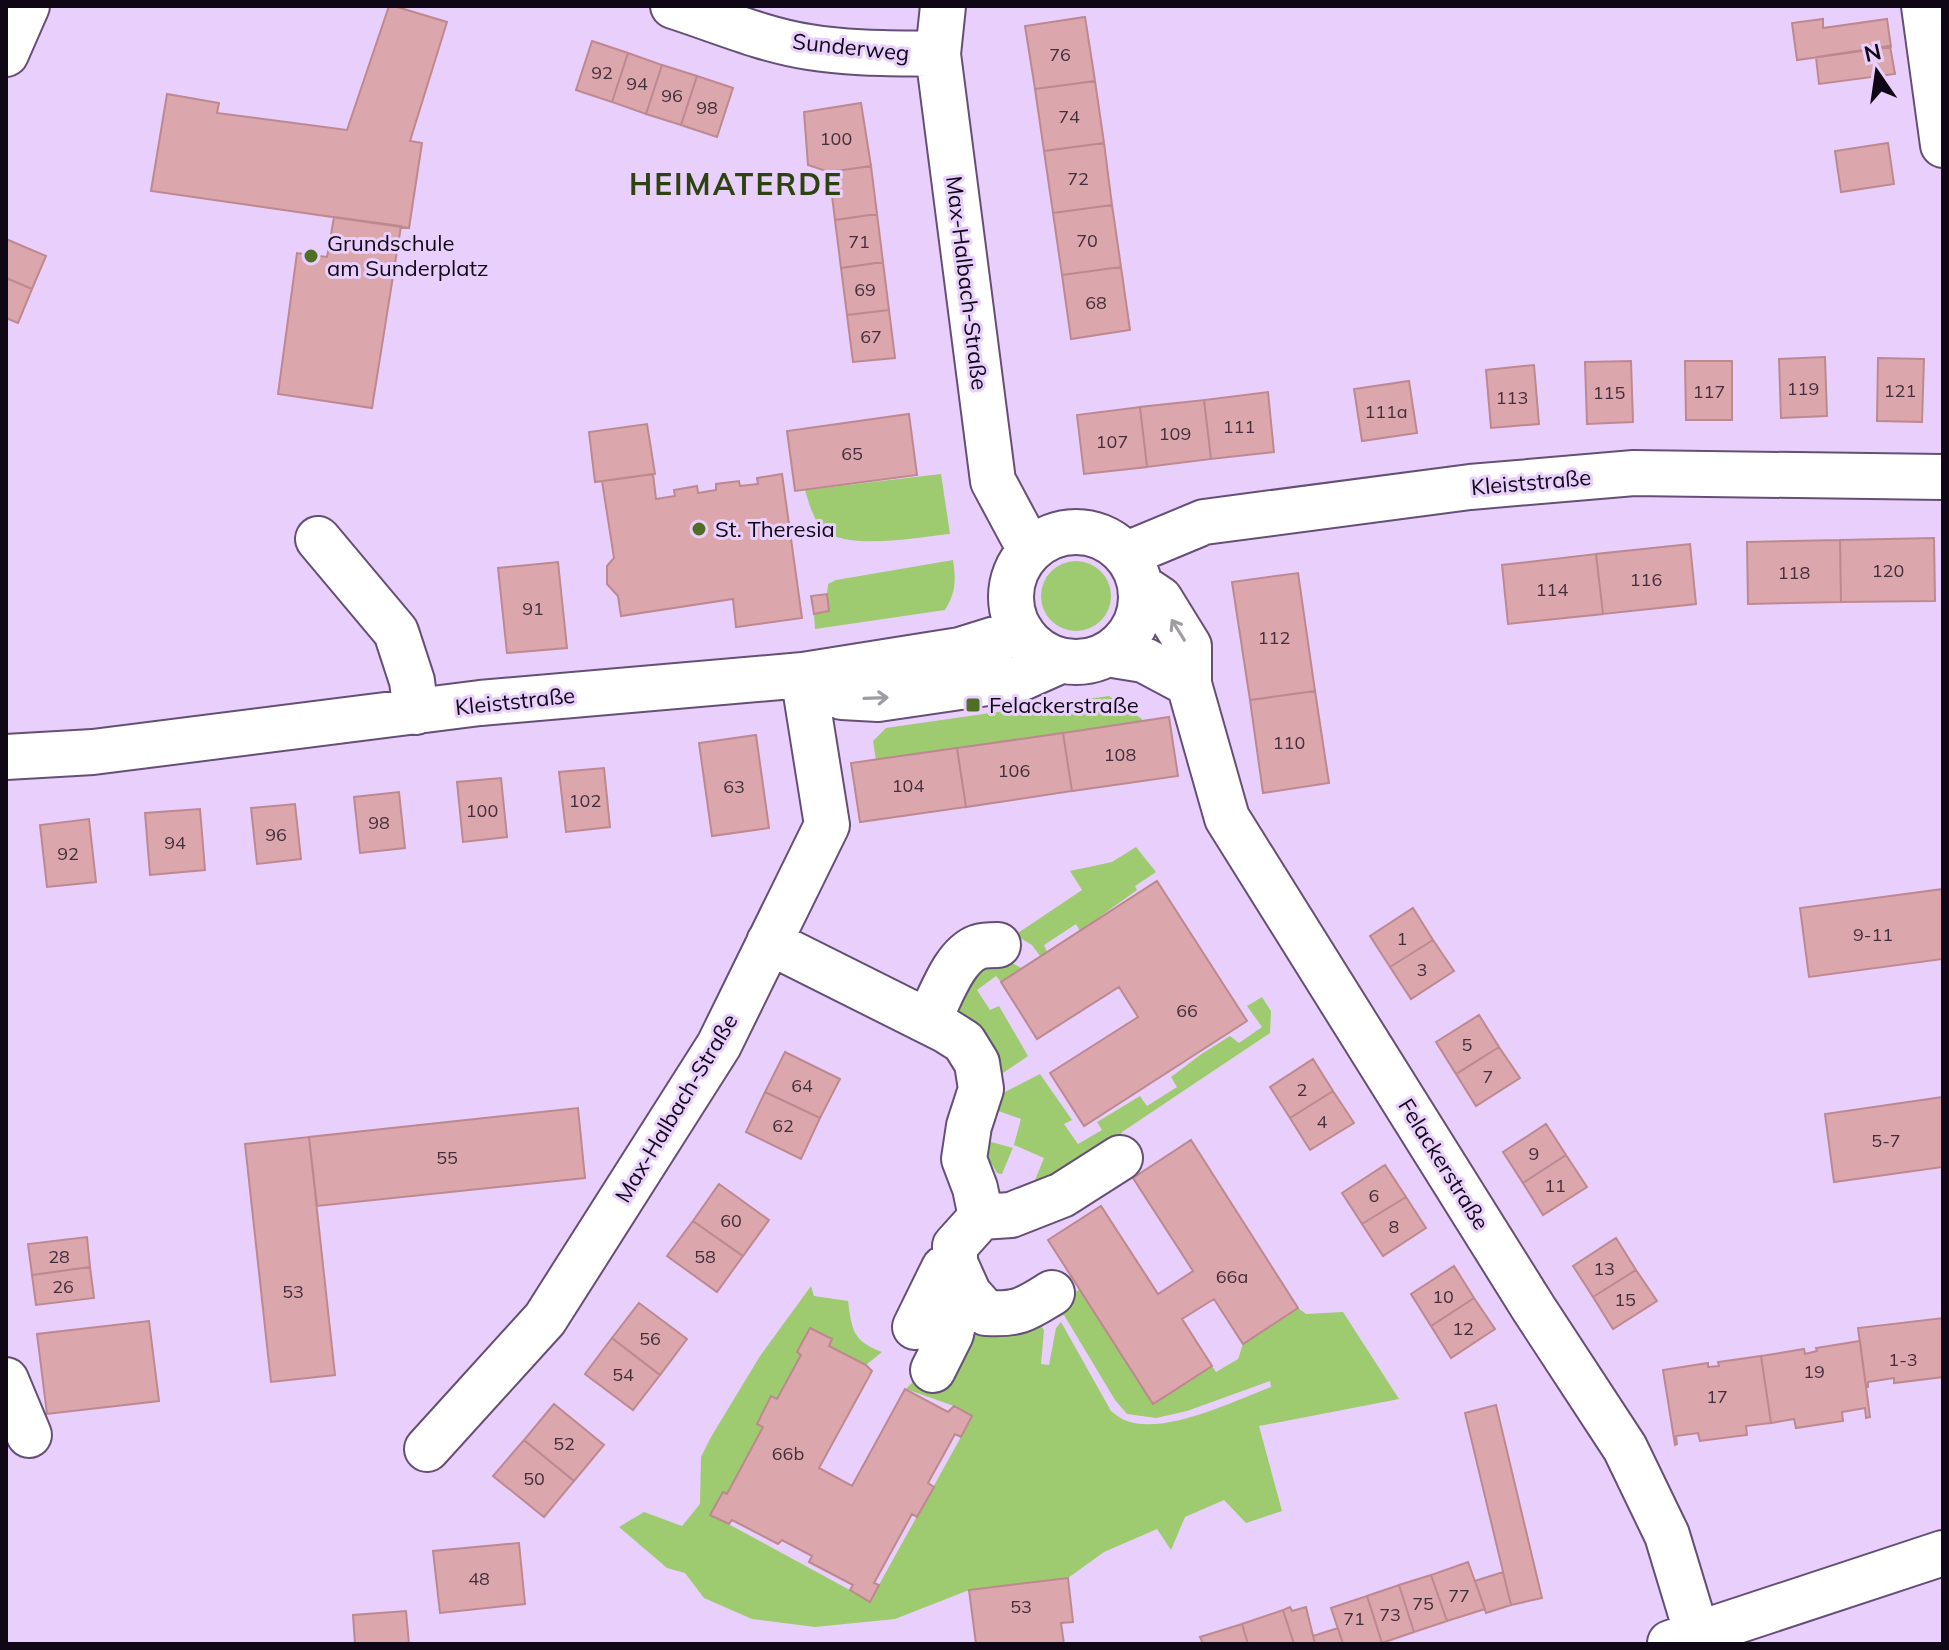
<svg xmlns="http://www.w3.org/2000/svg" width="1949" height="1650" viewBox="0 0 1949 1650" font-family="Mulish,sans-serif">
<style>
.green{fill:#9eca70}
.building{fill:#dca6ad;stroke:#bd888f;stroke-width:2}
.lines{fill:none;stroke-linecap:round;stroke-linejoin:round}
.minor-casing{stroke:#654f75;stroke-width:48}
.minor{stroke:#fff;stroke-width:44}
.oneway{stroke:#9f9ca2}
.poi-dot{fill:#4f6f26;stroke:#e9d0fc;stroke-width:3}
.labels{text-anchor:middle;dominant-baseline:central;stroke-width:6;stroke-linejoin:round;paint-order:stroke}
.number-label{font-size:18px;fill:#432f3c}
.street-label{font-size:22px;fill:#100716;stroke:#e9d0fc}
.poi-label{font-size:22px;fill:#100716;stroke:#e9d0fc;text-anchor:start}
.district-label{font-size:30px;font-weight:bold;letter-spacing:2px;fill:#2c420f;stroke:#e9d0fc}
</style>
<rect width="100%" height="100%" fill="#e9d0fc"/>
<!-- green -->
<path class="green" d="M941,474L950,534C918,537 849,551 824,530C813,520 809,503 805,490Z
M953,560C956,579 956,593 945,610L815,629L814,614L829,611L827,594L828,584L836,580Z
M1041 596a35 35 0 1 1 70 0a35 35 0 1 1-70 0Z
M1109,696L1142,719V721L876,760L873,741L886,728Z
M1136,847L1156,872L1135,886L1137,890L1080,931L1076,924L1044,945L1047,952L1040,956L1032,945L1015,935L1082,890L1070,871L1112,862Z
M1006,959L1021,968L1001,982L996,976L977,990L990,1010L999,1006L1028,1056L1000,1075L945,1013L970,964Z
M1262,997L1271,1011L1270,1033L1122,1132L1114,1150L1033,1185L1044,1158L1014,1145L1002,1174L997,1173L987,1156L984,1140L1013,1148L1021,1119L993,1109L1001,1094L1040,1074L1072,1120L1064,1124L1078,1144L1102,1130L1097,1122L1140,1096L1147,1106L1177,1087L1171,1077L1200,1055L1230,1036L1239,1043L1262,1027L1247,1006Z
M811,1286L814,1296L848,1301C852,1329 852,1341 882,1352L866,1365L829,1346L832,1339L810,1328L797,1352L801,1355L777,1399L771,1396L757,1423L763,1427L727,1494L722,1493L710,1514L870,1601L972,1417L954,1406L906,1389L967,1326L1036,1319L1044,1330L1041,1364L1049,1365L1056,1328L1061,1322L1111,1411C1116,1415 1121,1419 1127,1421C1165,1435 1234,1401 1271,1387L1270,1381L1187,1411L1156,1418L1127,1414L1115,1400L1064,1315L1050,1320L1044,1312L1080,1289L1153,1403L1212,1366L1216,1372L1238,1359L1243,1344L1298,1308L1306,1314L1343,1312L1399,1399L1259,1426L1282,1511L1246,1523L1224,1500L1185,1517L1171,1550L1157,1529L1104,1552L1068,1578L969,1590L895,1619L815,1627L752,1619L704,1598L685,1573L667,1568L619,1527L644,1512L682,1526L700,1504L701,1457L711,1437L760,1356Z"/>
<!-- building -->
<path class="building" d="M389,6H394L447,22L410,141L422,143L409,228L151,191L167,94L219,103L217,113L347,130Z
M1085,17L1095,81L1035,89L1025,26Z
M1823,19V28L1887,19L1891,47L1797,60L1792,23Z
M592,41L628,53L612,102L576,90Z
M1890,46L1895,74L1819,84L1816,57Z
M628,53L662,65L646,114L612,102Z
M662,65L697,76L681,125L646,114Z
M697,76L733,88L717,137L681,125Z
M1095,81L1104,143L1044,151L1035,89Z
M861,103L871,166L829,172L808,165L804,112Z
M1104,143L1112,205L1053,213L1044,151Z
M1888,143L1894,184L1841,192L1835,151Z
M871,166L877,214L835,220L829,172Z
M1112,205L1121,267L1062,275L1053,213Z
M877,214L883,262L841,268L835,220Z
M334,217L401,226L372,408L278,394L297,253L327,257Z
M6,239L46,256L32,289L6,278Z
M883,262L889,310L847,315L841,268Z
M1121,267L1130,330L1071,339L1062,275Z
M6,278L32,289L18,323L6,318Z
M889,310L895,358L853,362L847,315Z
M1825,357L1827,416L1781,418L1779,359Z
M1878,358L1924,359L1922,422L1877,421Z
M1631,361L1633,422L1587,424L1585,362Z
M1685,361H1732V420H1686Z
M1534,365L1539,424L1491,428L1486,370Z
M1409,381L1417,433L1362,441L1354,389Z
M1268,392L1274,452L1211,459L1204,400Z
M1204,400L1211,459L1147,467L1140,407Z
M1140,407L1147,467L1084,474L1077,415Z
M909,414L917,475L795,491L787,431Z
M647,424L655,474L595,482L589,432Z
M653,474L656,499L675,496L674,490L697,486L698,493L716,490V484L739,481L740,486L758,484L757,478L782,474L802,618L736,627L733,599L621,616L618,596L607,584V566L614,558L602,481Z
M1934,538L1935,601L1841,602L1840,540Z
M1840,540L1841,602L1748,604L1747,542Z
M1690,544L1696,604L1603,614L1596,554Z
M1596,554L1603,614L1508,624L1502,565Z
M558,562L567,648L507,653L498,568Z
M1298,573L1315,691L1250,700L1232,582Z
M827,594L829,611L814,614L811,596Z
M1315,691L1329,783L1263,793L1250,700Z
M1169,717L1178,776L1072,791L1063,733Z
M1063,733L1072,791L966,807L957,748Z
M756,735L769,828L712,836L699,743Z
M957,748L966,807L860,822L851,763Z
M604,768L610,827L566,832L559,772Z
M501,778L507,837L463,842L457,782Z
M399,792L405,848L360,853L354,797Z
M295,804L301,859L257,864L251,808Z
M200,809L205,870L150,875L145,813Z
M89,819L96,882L47,887L40,825Z
M1157,881L1247,1021L1084,1126L1050,1073L1138,1017L1119,987L1037,1039L1001,982Z
M1943,889V959L1809,977L1800,908Z
M1413,908L1433,940L1390,967L1370,936Z
M1433,940L1454,971L1411,999L1390,967Z
M1479,1015L1499,1047L1456,1074L1436,1042Z
M1499,1047L1520,1078L1476,1106L1456,1074Z
M785,1052L840,1079L820,1118L765,1092Z
M1313,1059L1333,1091L1290,1118L1270,1087Z
M1333,1091L1354,1123L1310,1150L1290,1118Z
M765,1092L820,1118L801,1159L746,1132Z
M1943,1097V1167L1834,1182L1825,1114Z
M578,1108L585,1178L317,1206L309,1137Z
M1546,1124L1566,1155L1523,1183L1503,1152Z
M309,1137L335,1375L271,1382L245,1144Z
M1191,1140L1298,1308L1243,1344L1214,1299L1182,1319L1212,1366L1153,1404L1048,1240L1101,1206L1158,1294L1193,1271L1133,1178Z
M1566,1155L1587,1187L1543,1215L1523,1183Z
M1385,1165L1406,1197L1362,1224L1342,1193Z
M719,1184L769,1220L743,1256L693,1221Z
M1406,1197L1426,1228L1383,1256L1362,1224Z
M693,1221L743,1256L717,1292L667,1256Z
M87,1237L90,1267L32,1275L28,1244Z
M1616,1238L1636,1270L1593,1297L1573,1266Z
M1454,1266L1474,1298L1431,1326L1411,1294Z
M90,1267L94,1298L36,1305L32,1275Z
M1636,1270L1657,1301L1613,1329L1593,1297Z
M1474,1298L1495,1329L1451,1358L1431,1326Z
M639,1303L687,1339L660,1375L612,1338Z
M1943,1318V1377L1894,1383V1378L1868,1382V1387H1866L1858,1328Z
M149,1321L159,1401L47,1414L37,1334Z
M810,1328L832,1339L829,1346L866,1365L872,1371L819,1468L852,1486L905,1389L948,1412L954,1406L972,1416L961,1437L955,1434L928,1483L934,1487L917,1517L912,1514L874,1583L879,1585L870,1602L850,1590L853,1585L809,1562L812,1556L782,1540L778,1544L732,1520L729,1524L710,1515L723,1492L727,1494L763,1427L757,1424L771,1396L777,1399L801,1355L797,1352Z
M612,1338L660,1375L633,1410L585,1374Z
M1860,1341L1870,1417L1866,1418L1865,1408L1842,1412L1843,1421L1796,1428L1794,1419L1771,1423L1761,1356L1804,1349L1805,1354L1817,1351L1816,1348Z
M1761,1356L1771,1423L1746,1426L1747,1435L1700,1441L1698,1433L1676,1436L1677,1444L1675,1445L1663,1370L1708,1363V1367L1719,1366L1718,1362Z
M554,1404L604,1445L574,1481L524,1440Z
M1496,1405L1542,1598L1511,1605L1465,1413Z
M524,1440L574,1481L544,1517L493,1476Z
M519,1543L525,1604L440,1613L433,1551Z
M1468,1562L1485,1609L1447,1621L1431,1575Z
M1503,1572L1511,1605L1486,1613L1475,1581Z
M1431,1575L1447,1621L1414,1632L1399,1585Z
M1068,1578L1073,1622L1061,1623L1064,1644H976L969,1590Z
M1399,1585L1414,1632L1382,1643L1367,1596Z
M1367,1596L1382,1643L1343,1644L1331,1608Z
M1290,1607L1292,1611L1306,1607L1315,1644H1294L1283,1610Z
M1283,1610L1294,1644H1248L1242,1624Z
M406,1611L409,1644H355L353,1615Z
M1242,1624L1248,1644H1203L1200,1637Z
M1338,1628L1343,1644H1315L1313,1636Z"/>
<g class="lines">
<defs>
<path id="minor" d="M673,6C717,20 763,40 809,47C852,54 895,53 938,54
M943,6L938,54L993,481L1030,550
M1924,6L1943,145
M6,54L27,6
M1011 597a65 65 0 1 1 130 0a65 65 0 1 1-130 0Z
M318,539L396,632L412,681L416,712
M1127,554L1204,522L1470,487L1634,473L1943,477
M1142,587L1160,599L1189,646V684L1227,818L1534,1309L1625,1448L1667,1535L1700,1644
M1113,655L1144,660L1189,684
M803,675L842,697L878,699L1022,678L1058,662
M6,757L93,752L480,703L803,675L960,650L1021,631
M769,942L945,1030L964,1042L977,1063L981,1089L969,1126L964,1159L975,1188L981,1217
M928,1021C940,999 953,956 978,947C984,945 992,945 998,945
M1052,1293C1026,1309 1019,1315 986,1313L969,1294L955,1263V1246L981,1217L1011,1215L1062,1195L1120,1158
M915,1327L940,1276
M933,1370L951,1334L954,1320L946,1302L940,1276L944,1268
M6,1380L29,1435
M427,1449L545,1319L719,1045L827,825L803,675
M1670,1643L1943,1553"/>
</defs>
<!-- minor casing -->
<use href="#minor" class="minor-casing"/>
<!-- minor -->
<use href="#minor" class="minor"/>
</g>
<!-- one-way arrows -->
<defs><path id="oneway-shaft" d="M-6 0H5M1.5-3L5.5 0L1.5 3" fill="none" stroke-width="1.6" stroke-linecap="round" stroke-linejoin="round" transform="scale(2)"/></defs>
<g class="oneway">
<use href="#oneway-shaft" transform="translate(1178 630) rotate(-122)"/>
<use href="#oneway-shaft" transform="translate(876 698) rotate(-2)"/>
</g>
<!-- markers -->
<g class="poi-dot">
<circle cx="311" cy="256" r="8"/>
<circle cx="699" cy="529" r="8"/>
<rect x="965" y="697" width="16" height="16" rx="4"/>
</g>
<g class="labels">
<!-- number labels -->
<g class="number-label">
<text x="1060" y="54">76</text>
<text x="602" y="72">92</text>
<text x="637" y="83">94</text>
<text x="672" y="95">96</text>
<text x="707" y="107">98</text>
<text x="1069" y="116">74</text>
<text x="836" y="138">100</text>
<text x="1078" y="178">72</text>
<text x="1087" y="240">70</text>
<text x="859" y="241">71</text>
<text x="865" y="289">69</text>
<text x="1096" y="302">68</text>
<text x="871" y="336">67</text>
<text x="1803" y="388">119</text>
<text x="1900" y="390">121</text>
<text x="1709" y="391">117</text>
<text x="1609" y="392">115</text>
<text x="1512" y="397">113</text>
<text x="1386" y="411">111a</text>
<text x="1239" y="426">111</text>
<text x="1175" y="433">109</text>
<text x="1112" y="441">107</text>
<text x="852" y="453">65</text>
<text x="1888" y="570">120</text>
<text x="1794" y="572">118</text>
<text x="1646" y="579">116</text>
<text x="1552" y="589">114</text>
<text x="533" y="608">91</text>
<text x="1274" y="637">112</text>
<text x="1289" y="742">110</text>
<text x="1120" y="754">108</text>
<text x="1014" y="770">106</text>
<text x="908" y="785">104</text>
<text x="734" y="786">63</text>
<text x="585" y="800">102</text>
<text x="482" y="810">100</text>
<text x="379" y="822">98</text>
<text x="276" y="834">96</text>
<text x="175" y="842">94</text>
<text x="68" y="853">92</text>
<text x="1873" y="934">9-11</text>
<text x="1402" y="938">1</text>
<text x="1422" y="969">3</text>
<text x="1187" y="1010">66</text>
<text x="1467" y="1044">5</text>
<text x="1488" y="1076">7</text>
<text x="802" y="1085">64</text>
<text x="1302" y="1089">2</text>
<text x="1322" y="1121">4</text>
<text x="783" y="1125">62</text>
<text x="1886" y="1140">5-7</text>
<text x="1534" y="1153">9</text>
<text x="447" y="1157">55</text>
<text x="1555" y="1185">11</text>
<text x="1374" y="1195">6</text>
<text x="731" y="1220">60</text>
<text x="1394" y="1226">8</text>
<text x="59" y="1256">28</text>
<text x="705" y="1256">58</text>
<text x="1604" y="1268">13</text>
<text x="1232" y="1276">66a</text>
<text x="63" y="1286">26</text>
<text x="293" y="1291">53</text>
<text x="1443" y="1296">10</text>
<text x="1625" y="1299">15</text>
<text x="1463" y="1328">12</text>
<text x="650" y="1338">56</text>
<text x="1903" y="1359">1-3</text>
<text x="1814" y="1371">19</text>
<text x="623" y="1374">54</text>
<text x="1717" y="1396">17</text>
<text x="564" y="1443">52</text>
<text x="788" y="1453">66b</text>
<text x="534" y="1478">50</text>
<text x="479" y="1578">48</text>
<text x="1459" y="1595">77</text>
<text x="1423" y="1603">75</text>
<text x="1021" y="1606">53</text>
<text x="1390" y="1614">73</text>
<text x="1354" y="1618">71</text>
</g>
<!-- street labels -->
<g class="street-label">
<text transform="translate(851 47) rotate(6)">Sunderweg</text>
<text transform="translate(967 283) rotate(83)">Max-Halbach-Straße</text>
<text transform="translate(1531 482) rotate(-5)">Kleiststraße</text>
<text transform="translate(515 701) rotate(-6)">Kleiststraße</text>
<text transform="translate(676 1108) rotate(-59)">Max-Halbach-Straße</text>
<text transform="translate(1444 1164) rotate(58)">Felackerstraße</text>
</g>
<!-- poi labels -->
<g class="poi-label">
<text x="327" y="243">Grundschule<tspan x="327" dy="25">am Sunderplatz</tspan></text>
<text x="715" y="529">St. Theresia</text>
<text x="989" y="705">Felackerstraße</text>
</g>
<!-- district labels -->
<g class="district-label">
<text x="736" y="184">HEIMATERDE</text>
</g>
</g>
<!-- border -->
<rect width="1949" height="1650" fill="none" stroke="#100716" stroke-width="16"/>
<!-- north arrow -->
<g transform="translate(1877 72) rotate(347)" stroke="#e9d0fc" stroke-width="6" paint-order="stroke">
<path d="M0-6L14 30L0 20L-14 30Z" fill="#100716"/>
<text y="-12" font-size="22" font-weight="bold" text-anchor="middle" fill="#100716">N</text>
</g>
</svg>
